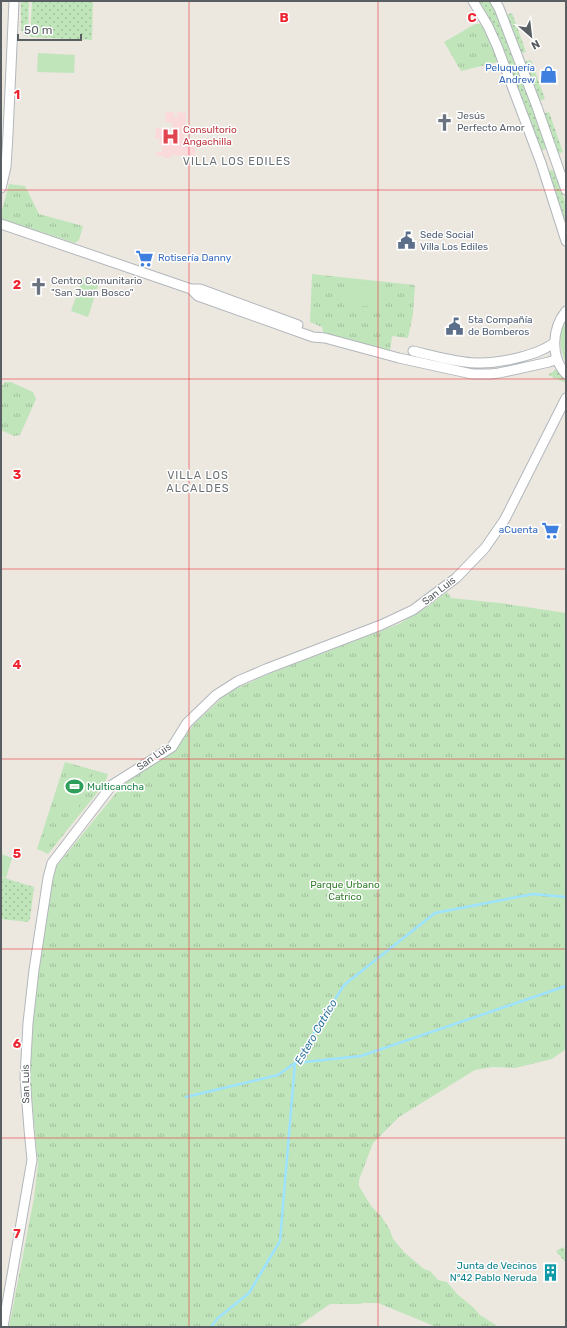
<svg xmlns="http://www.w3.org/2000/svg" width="567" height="1328" viewBox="0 0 567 1328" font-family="Rubik,sans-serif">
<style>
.medical{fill:#fbdadc}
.grass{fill:url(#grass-dots)}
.park{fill:url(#park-tufts)}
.pitch{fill:#c1e5bb}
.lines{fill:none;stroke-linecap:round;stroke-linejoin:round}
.stream{stroke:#9de2ff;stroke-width:2.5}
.secondary-casing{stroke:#b2b7bc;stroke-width:11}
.secondary{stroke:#fff;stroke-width:9}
.grid{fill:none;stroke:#ed2631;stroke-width:1;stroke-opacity:0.55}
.labels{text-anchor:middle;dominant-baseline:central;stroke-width:3;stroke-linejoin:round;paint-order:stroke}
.shop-label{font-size:10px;fill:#366cbe;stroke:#fff;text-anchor:end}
.worship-label{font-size:10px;fill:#5b616d;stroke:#fff;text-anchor:start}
.health-label{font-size:10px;fill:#be3a42;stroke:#fff;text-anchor:start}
.service-label{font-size:10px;fill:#4e5e75;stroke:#fff;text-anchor:start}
.street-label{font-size:10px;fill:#595e62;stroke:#fff}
.leisure-label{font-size:10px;fill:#27864d;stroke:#fff;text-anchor:start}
.park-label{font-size:10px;fill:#388131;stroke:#fff}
.culture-label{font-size:10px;fill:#0d838f;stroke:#fff;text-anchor:end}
.neighbourhood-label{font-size:11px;letter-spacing:1px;fill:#6a7074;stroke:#fff}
.water-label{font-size:11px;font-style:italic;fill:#3578a0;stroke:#fff}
.grid-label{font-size:13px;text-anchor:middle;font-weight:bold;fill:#ed2631;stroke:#fff;stroke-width:3;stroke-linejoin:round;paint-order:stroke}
</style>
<defs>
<pattern id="grass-dots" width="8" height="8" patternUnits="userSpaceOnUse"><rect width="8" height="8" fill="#c1e5bb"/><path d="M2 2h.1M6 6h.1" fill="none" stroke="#a0bd9b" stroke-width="1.8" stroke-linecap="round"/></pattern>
<pattern id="park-tufts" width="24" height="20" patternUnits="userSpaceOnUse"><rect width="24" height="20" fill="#c1e5bb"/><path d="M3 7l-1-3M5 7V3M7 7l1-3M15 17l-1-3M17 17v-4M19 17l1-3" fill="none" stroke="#a0bd9b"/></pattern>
</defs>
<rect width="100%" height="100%" fill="#ece8e0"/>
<!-- medical -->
<path class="medical" d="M166,112H174V117L177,118V112L186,113L185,141H191V145L195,146V156L171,155V158H164V156H156V152H162L163,145H159L160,139H155L156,128H164V133H172V123L165,122Z"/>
<!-- grass -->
<path class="grass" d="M21,1H29L28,37L24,35L21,29Z
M32,1H93L92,40L30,37Z
M479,1H490L496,11L548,148L543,150L540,148L497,36L491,21Z
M512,13L526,52L522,53L506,15Z
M531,60L545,99L539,101L524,62Z
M549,112L563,152L558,154L543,114Z
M551,170L554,171L566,204V224L548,174L549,171Z
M558,368L566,374V383L548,375Z
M1,877L34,887L30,919L28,922L1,919Z
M563,1247L566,1251V1263L556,1251Z"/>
<!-- park -->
<path class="park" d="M475,24H480L486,30L498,62L461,71L444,42Z
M9,184L25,186L39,214L83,226L79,240L75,243L1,219V214Z
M312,274L415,285L413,314L408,338L392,336L390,352L324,336L322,327L310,322Z
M566,320V364C560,350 557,334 566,320Z
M5,382H11L33,392L36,399L20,435L14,436L1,430V387Z
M447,592L451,598L500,603L566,613V1049L552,1059L515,1068L493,1067L475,1070L399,1117L373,1143L359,1180V1186L371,1206L381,1216L390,1230L393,1239L405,1253L424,1269L430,1271L438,1280L447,1282L457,1294L473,1307L480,1315L499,1327H436L434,1326L378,1303H362L361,1304H330L297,1327H9L34,1198L38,1163L30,1081L31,1043L33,1014L49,898L55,868L116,793L130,779L174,752L194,724L228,692L271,673L399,624L424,609Z
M65,762L108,774L105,783L48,854L37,849Z"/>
<!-- pitch -->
<path class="pitch" d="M38,53L75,55L74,73L37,72Z
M83,277L99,283L88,317L71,311Z
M345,282L384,285L382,307L343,305Z
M70,765L91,771L78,809L58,803Z
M1,854L12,858L6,878L1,876Z"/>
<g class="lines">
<!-- stream -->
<path class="stream" d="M186,1097L278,1075L295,1063L361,1056L566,986
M211,1327L218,1318L249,1293L280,1241L295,1063L344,985L435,913L533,894L566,897"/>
<defs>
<path id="secondary" d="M473,1L488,26L497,46L541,163L566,241
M495,1L499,8L537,107L566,190
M1,188L6,167L8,134L14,1
M1,224L191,289H200L298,325
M191,289L198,296L313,337L325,338L399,358L472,374H490L499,373L549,362L557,359
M566,311C552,328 550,357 566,374
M413,351C455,361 478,369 521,357C535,353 542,351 554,343
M3,1327L32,1160L29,1129L25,1077L28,1023L34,970L48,878L52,863L112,785L172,747L187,723L216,695L238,681L266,669L381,625L413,610L456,578L485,548L505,519L566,398"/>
</defs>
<!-- secondary casing -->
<use href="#secondary" class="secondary-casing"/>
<!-- secondary -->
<use href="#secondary" class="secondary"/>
</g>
<!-- grid -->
<path class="grid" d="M189,1V1327M378,1V1327M1,190H566M1,379H566M1,569H566M1,759H566M1,949H566M1,1138H566"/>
<!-- icons -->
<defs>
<symbol id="shop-bare" viewBox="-9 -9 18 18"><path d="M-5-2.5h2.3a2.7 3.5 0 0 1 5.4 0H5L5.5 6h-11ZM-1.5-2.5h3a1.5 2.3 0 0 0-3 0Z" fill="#3f7fe0" stroke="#fff" stroke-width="2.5" paint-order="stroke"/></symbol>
<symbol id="church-bare" viewBox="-9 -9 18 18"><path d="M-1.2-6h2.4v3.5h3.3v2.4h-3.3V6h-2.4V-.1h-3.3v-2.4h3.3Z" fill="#6b7280" stroke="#fff" stroke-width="2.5" paint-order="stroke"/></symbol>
<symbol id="hospital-bare" viewBox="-9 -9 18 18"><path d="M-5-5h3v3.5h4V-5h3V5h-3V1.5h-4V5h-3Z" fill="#e0444e" stroke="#fff" stroke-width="2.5" paint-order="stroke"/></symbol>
<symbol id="civic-bare" viewBox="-9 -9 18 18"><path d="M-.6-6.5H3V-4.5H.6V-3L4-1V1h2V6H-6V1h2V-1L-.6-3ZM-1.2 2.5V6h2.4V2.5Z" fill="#5c6f8a" stroke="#fff" stroke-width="2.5" paint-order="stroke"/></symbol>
<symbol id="supermarket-bare" viewBox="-9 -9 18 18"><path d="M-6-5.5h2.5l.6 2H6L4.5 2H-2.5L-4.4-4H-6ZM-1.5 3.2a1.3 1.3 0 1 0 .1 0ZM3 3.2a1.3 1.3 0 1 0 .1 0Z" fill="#3f7fe0" stroke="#fff" stroke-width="2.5" paint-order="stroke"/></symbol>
<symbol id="stadium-bare" viewBox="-9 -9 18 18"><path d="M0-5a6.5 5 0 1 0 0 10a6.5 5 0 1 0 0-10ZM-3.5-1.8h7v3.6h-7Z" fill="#2e9e5b" stroke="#fff" stroke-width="2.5" paint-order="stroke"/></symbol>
<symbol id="building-bare" viewBox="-9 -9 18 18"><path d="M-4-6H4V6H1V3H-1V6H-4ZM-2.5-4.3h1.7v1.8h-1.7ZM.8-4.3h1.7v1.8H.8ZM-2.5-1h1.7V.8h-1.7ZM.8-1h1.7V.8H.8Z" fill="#0f9aa8" stroke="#fff" stroke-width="2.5" paint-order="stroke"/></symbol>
</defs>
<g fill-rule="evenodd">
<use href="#shop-bare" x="536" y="62" width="25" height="25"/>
<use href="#church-bare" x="432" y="110" width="25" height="25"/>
<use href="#hospital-bare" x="158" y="124" width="25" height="25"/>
<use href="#civic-bare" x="394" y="228" width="25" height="25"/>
<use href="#supermarket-bare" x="132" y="246" width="25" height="25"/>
<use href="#church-bare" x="26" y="274" width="25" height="25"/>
<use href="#civic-bare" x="442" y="314" width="25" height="25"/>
<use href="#supermarket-bare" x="538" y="518" width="25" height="25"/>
<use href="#stadium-bare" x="62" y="774" width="25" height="25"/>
<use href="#building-bare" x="538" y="1260" width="25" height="25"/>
</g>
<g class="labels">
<!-- shop labels -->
<g class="shop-label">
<text x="535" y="68">Peluquería<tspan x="535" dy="12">Andrew</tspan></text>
<text x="158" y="258" text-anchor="start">Rotisería Danny</text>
<text x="538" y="530">aCuenta</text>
</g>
<!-- worship labels -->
<g class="worship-label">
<text x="457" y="116">Jesús<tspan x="457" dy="12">Perfecto Amor</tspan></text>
<text x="51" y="281">Centro Comunitario<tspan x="51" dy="12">"San Juan Bosco"</tspan></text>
</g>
<!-- health labels -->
<g class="health-label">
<text x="183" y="130">Consultorio<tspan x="183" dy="12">Angachilla</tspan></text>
</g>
<!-- service labels -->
<g class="service-label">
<text x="420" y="235">Sede Social<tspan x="420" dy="12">Villa Los Ediles</tspan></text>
<text x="468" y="320">5ta Compañía<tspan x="468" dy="12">de Bomberos</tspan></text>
</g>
<!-- street labels -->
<g class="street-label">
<text transform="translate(439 591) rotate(-38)">San Luis</text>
<text transform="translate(154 757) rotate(-35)">San Luis</text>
<text transform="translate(26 1084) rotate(-91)">San Luis</text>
</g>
<!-- leisure labels -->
<g class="leisure-label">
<text x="87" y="787">Multicancha</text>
</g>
<!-- park labels -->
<g class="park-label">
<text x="345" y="885">Parque Urbano<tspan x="345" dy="12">Catrico</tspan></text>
</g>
<!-- culture labels -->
<g class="culture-label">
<text x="537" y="1266">Junta de Vecinos<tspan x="537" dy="12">N°42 Pablo Neruda</tspan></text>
</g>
<!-- neighbourhood labels -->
<g class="neighbourhood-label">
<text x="237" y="161">VILLA LOS EDILES</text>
<text x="198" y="475">VILLA LOS<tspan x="198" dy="13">ALCALDES</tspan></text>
</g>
<!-- water labels -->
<g class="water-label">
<text transform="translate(316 1032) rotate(-60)">Estero Catrico</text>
</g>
</g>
<g class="grid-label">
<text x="284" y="22">B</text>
<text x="472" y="22">C</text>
<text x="17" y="99">1</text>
<text x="17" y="289">2</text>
<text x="17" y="479">3</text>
<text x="17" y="669">4</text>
<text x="17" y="858">5</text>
<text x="17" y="1048">6</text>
<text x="17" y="1238">7</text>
</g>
<!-- border -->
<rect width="567" height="1328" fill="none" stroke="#595e62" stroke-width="4"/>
<!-- north arrow -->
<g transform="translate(531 36) rotate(152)" stroke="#ffffff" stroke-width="3" paint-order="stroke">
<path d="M0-3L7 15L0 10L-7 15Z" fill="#595e62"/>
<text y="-6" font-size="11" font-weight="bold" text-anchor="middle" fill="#595e62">N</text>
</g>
<!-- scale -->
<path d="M18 34v6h63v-6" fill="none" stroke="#595e62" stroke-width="2"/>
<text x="24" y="34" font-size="12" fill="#595e62" stroke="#ffffff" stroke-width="3" paint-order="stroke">50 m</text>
</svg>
